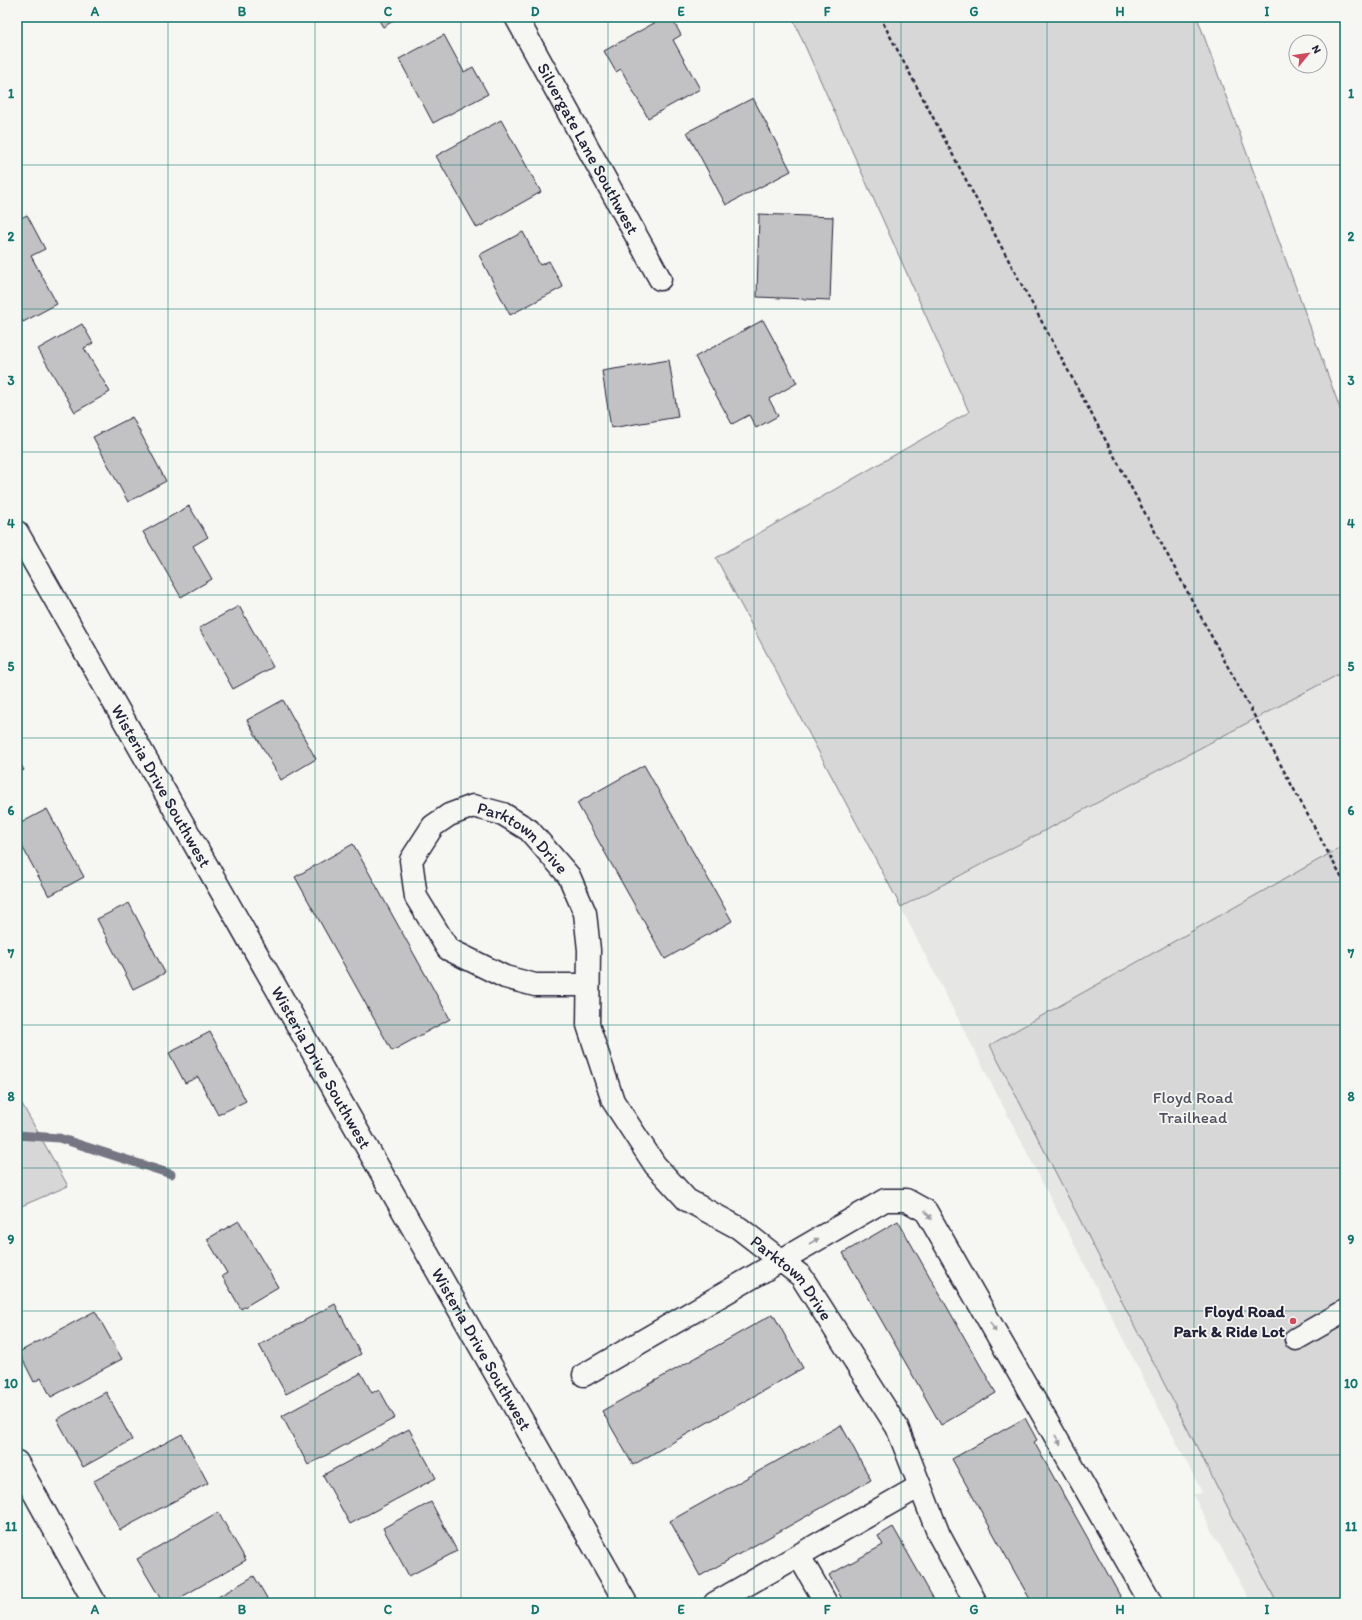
<svg xmlns="http://www.w3.org/2000/svg" width="1362" height="1620" viewBox="0 0 1362 1620" font-family="Itim,sans-serif">
<style>
.built{fill:#e6e6e4}
.green{fill:#d7d7d7;stroke:#7c7c89}
.lines{fill:none;stroke-linecap:round;stroke-linejoin:round}
.stream{stroke:#757583;stroke-width:9}
.building{fill:#c2c2c4;stroke:#22223b}
.minor-casing{stroke:#22223b;stroke-width:25}
.path{stroke:#22223b;stroke-width:2.5;stroke-dasharray:4 3;stroke-linecap:butt}
.minor{stroke:#f6f6f2;stroke-width:22}
.oneway{fill:#9797a0}
.grid{fill:none;stroke:#0f766e;stroke-width:1;stroke-opacity:0.55}
.poi-dot{fill:#d1495b;stroke:#f6f6f2;stroke-width:1.5}
.labels{text-anchor:middle;dominant-baseline:central;stroke-width:3.5;stroke-linejoin:round;paint-order:stroke}
.street-label{font-size:17px;fill:#22223b;stroke:#f6f6f2}
.park-label{font-size:17px;fill:#4f4f62;stroke:#f6f6f2}
.poi-label{font-size:17px;font-weight:bold;fill:#22223b;stroke:#f6f6f2;text-anchor:end}
.neatline{fill:none;stroke:#0f766e;stroke-width:1.5}
.grid-label{font-size:13px;text-anchor:middle;font-weight:bold;fill:#0f766e}
</style>
<rect width="100%" height="100%" fill="#f6f6f2"/>
<filter id="ink" filterUnits="userSpaceOnUse"><feTurbulence type="fractalNoise" baseFrequency=".025" numOctaves="2"/><feDisplacementMap in="SourceGraphic" scale="8" xChannelSelector="R" yChannelSelector="G"/><feConvolveMatrix kernelMatrix="1 2 1 2 8 2 1 2 1" color-interpolation-filters="sRGB"/></filter>
<g filter="url(#ink)">
<!-- built -->
<path class="built" d="M1345,671V1603H1251L1193,1495L1202,1492L901,908Z"/>
<!-- green -->
<path class="green" d="M792,17H1197L1345,422V671L901,907L716,558L969,412Z
M1345,845V1603H1277L990,1045Z
M17,1095L68,1186L17,1208Z"/>
<g class="lines">
<!-- stream -->
<path class="stream" d="M17,1135L59,1138L171,1174"/>
</g>
<!-- building -->
<path class="building" d="M377,17H400L383,27Z
M665,17H671L681,35L673,40L700,89L648,118L621,69L616,72L604,51Z
M444,35L464,72L473,67L488,94L433,123L399,59Z
M753,98L791,171L726,205L687,132Z
M501,120L541,192L477,228L436,156Z
M759,214L833,217L830,300L757,297Z
M27,215L45,249L31,256L57,304L23,322L17,311V220Z
M523,232L540,265L549,261L563,287L510,315L479,255Z
M763,320L797,383L769,399L778,416L756,428L749,415L732,424L695,357Z
M82,324L93,343L84,348L110,392L75,412L38,349Z
M669,360L678,417L611,428L602,371Z
M132,417L166,481L128,502L93,437Z
M189,506L208,537L193,546L212,579L181,597L143,532Z
M239,606L273,667L233,689L199,628Z
M283,700L316,759L281,780L247,720Z
M17,758L24,770L17,774Z
M644,765L732,921L665,959L577,803Z
M47,809L84,877L49,896L17,837V825Z
M353,844L450,1019L392,1051L295,877Z
M129,903L165,973L133,989L97,919Z
M210,1032L246,1101L218,1115L198,1077L185,1083L169,1053Z
M239,1221L278,1287L241,1309L222,1276L227,1273L207,1239Z
M898,1221L996,1393L941,1425L843,1253Z
M335,1304L361,1354L286,1394L259,1345Z
M95,1311L122,1359L51,1397L41,1378L34,1382L19,1352Z
M773,1314L803,1368L633,1465L602,1411Z
M361,1373L372,1393L379,1389L395,1418L308,1465L282,1416Z
M106,1392L132,1440L83,1467L57,1419Z
M1025,1418L1037,1440L1034,1442L1124,1603H1032L952,1459Z
M841,1425L871,1480L700,1576L670,1521Z
M409,1429L436,1478L350,1524L323,1475Z
M182,1434L208,1483L120,1530L94,1481Z
M431,1502L457,1551L409,1576L383,1528Z
M218,1512L246,1560L171,1603H163L137,1559Z
M893,1527L936,1603H844L829,1575L883,1545L878,1536Z
M254,1576L270,1603H208Z"/>
<g class="lines">
<defs>
<g id="minor">
<path id="s1" d="M516,17L660,279"/>
<path id="s2" d="M17,532L626,1603"/>
<path id="s3" d="M587,985H535L505,977L448,949L416,897L411,860L433,826L449,815L473,806L503,814L529,830L569,876L585,913L589,950L588,1025L613,1101L655,1165L687,1200L739,1228L801,1276L897,1427L939,1535L976,1603"/>
<path d="M1296,1339L1345,1311"/>
<path d="M584,1375L885,1200H906L926,1211L1151,1603"/>
<path d="M17,1462L95,1603"/>
<path d="M799,1556L826,1603"/>
<path d="M715,1603L920,1486"/>
</g>
</defs>
<!-- minor casing -->
<use href="#minor" class="minor-casing"/>
<!-- path -->
<path class="path" d="M880,17L1002,248L1345,884"/>
<!-- minor -->
<use href="#minor" class="minor"/>
</g>
<!-- one-way arrows -->
<defs><path id="oneway-solid" d="M-6-.8H1V-3.2L6.5 0L1 3.2V.8H-6Z"/></defs>
<g class="oneway">
<use href="#oneway-solid" transform="translate(928 1215) rotate(55)"/>
<use href="#oneway-solid" transform="translate(814 1241) rotate(-30)"/>
<use href="#oneway-solid" transform="translate(993 1327) rotate(60)"/>
<use href="#oneway-solid" transform="translate(1058 1440) rotate(60)"/>
</g>
</g>
<!-- grid -->
<path class="grid" d="M168,17V1603M315,17V1603M461,17V1603M608,17V1603M754,17V1603M901,17V1603M1047,17V1603M1194,17V1603M17,165H1345M17,309H1345M17,452H1345M17,595H1345M17,738H1345M17,882H1345M17,1025H1345M17,1168H1345M17,1311H1345M17,1455H1345"/>
<!-- markers -->
<circle class="poi-dot" cx="1293" cy="1321" r="4"/>
<g class="labels">
<!-- street labels -->
<g class="street-label">
<text stroke="none"><textPath href="#s1" startOffset="150">Silvergate Lane Southwest</textPath></text>
<text stroke="none"><textPath href="#s2" startOffset="292">Wisteria Drive Southwest</textPath></text>
<text stroke="none"><textPath href="#s3" startOffset="391">Parktown Drive</textPath></text>
<text stroke="none"><textPath href="#s2" startOffset="616">Wisteria Drive Southwest</textPath></text>
<text stroke="none"><textPath href="#s3" startOffset="942">Parktown Drive</textPath></text>
<text stroke="none"><textPath href="#s2" startOffset="940">Wisteria Drive Southwest</textPath></text>
</g>
<!-- park labels -->
<g class="park-label">
<text x="1193" y="1097">Floyd Road<tspan x="1193" dy="20">Trailhead</tspan></text>
</g>
<!-- poi labels -->
<g class="poi-label">
<text x="1285" y="1311">Floyd Road<tspan x="1285" dy="20">Park &amp; Ride Lot</tspan></text>
</g>
</g>
<!-- margin -->
<rect width="1362" height="1620" fill="none" stroke="#f6f6f2" stroke-width="44"/>
<!-- north arrow -->
<g transform="translate(1308 54) rotate(61)"><circle r="19" fill="#f6f6f2" stroke="#a1a1a9"/>
<path d="M0-3L7 15L0 10L-7 15Z" fill="#d1495b"/>
<text y="-6" font-size="11" font-weight="bold" text-anchor="middle" fill="#22223b">N</text>
</g>
<rect x="22" y="22" width="1318" height="1576" class="neatline"/>
<g class="grid-label">
<text x="95" y="16">A</text>
<text x="242" y="16">B</text>
<text x="388" y="16">C</text>
<text x="535" y="16">D</text>
<text x="681" y="16">E</text>
<text x="827" y="16">F</text>
<text x="974" y="16">G</text>
<text x="1120" y="16">H</text>
<text x="1267" y="16">I</text>
<text x="11" y="98">1</text>
<text x="1351" y="98">1</text>
<text x="11" y="241">2</text>
<text x="1351" y="241">2</text>
<text x="11" y="385">3</text>
<text x="1351" y="385">3</text>
<text x="11" y="528">4</text>
<text x="1351" y="528">4</text>
<text x="11" y="671">5</text>
<text x="1351" y="671">5</text>
<text x="11" y="815">6</text>
<text x="1351" y="815">6</text>
<text x="11" y="958">7</text>
<text x="1351" y="958">7</text>
<text x="11" y="1101">8</text>
<text x="1351" y="1101">8</text>
<text x="11" y="1244">9</text>
<text x="1351" y="1244">9</text>
<text x="11" y="1388">10</text>
<text x="1351" y="1388">10</text>
<text x="11" y="1531">11</text>
<text x="1351" y="1531">11</text>
<text x="95" y="1614">A</text>
<text x="242" y="1614">B</text>
<text x="388" y="1614">C</text>
<text x="535" y="1614">D</text>
<text x="681" y="1614">E</text>
<text x="827" y="1614">F</text>
<text x="974" y="1614">G</text>
<text x="1120" y="1614">H</text>
<text x="1267" y="1614">I</text>
</g>
</svg>
